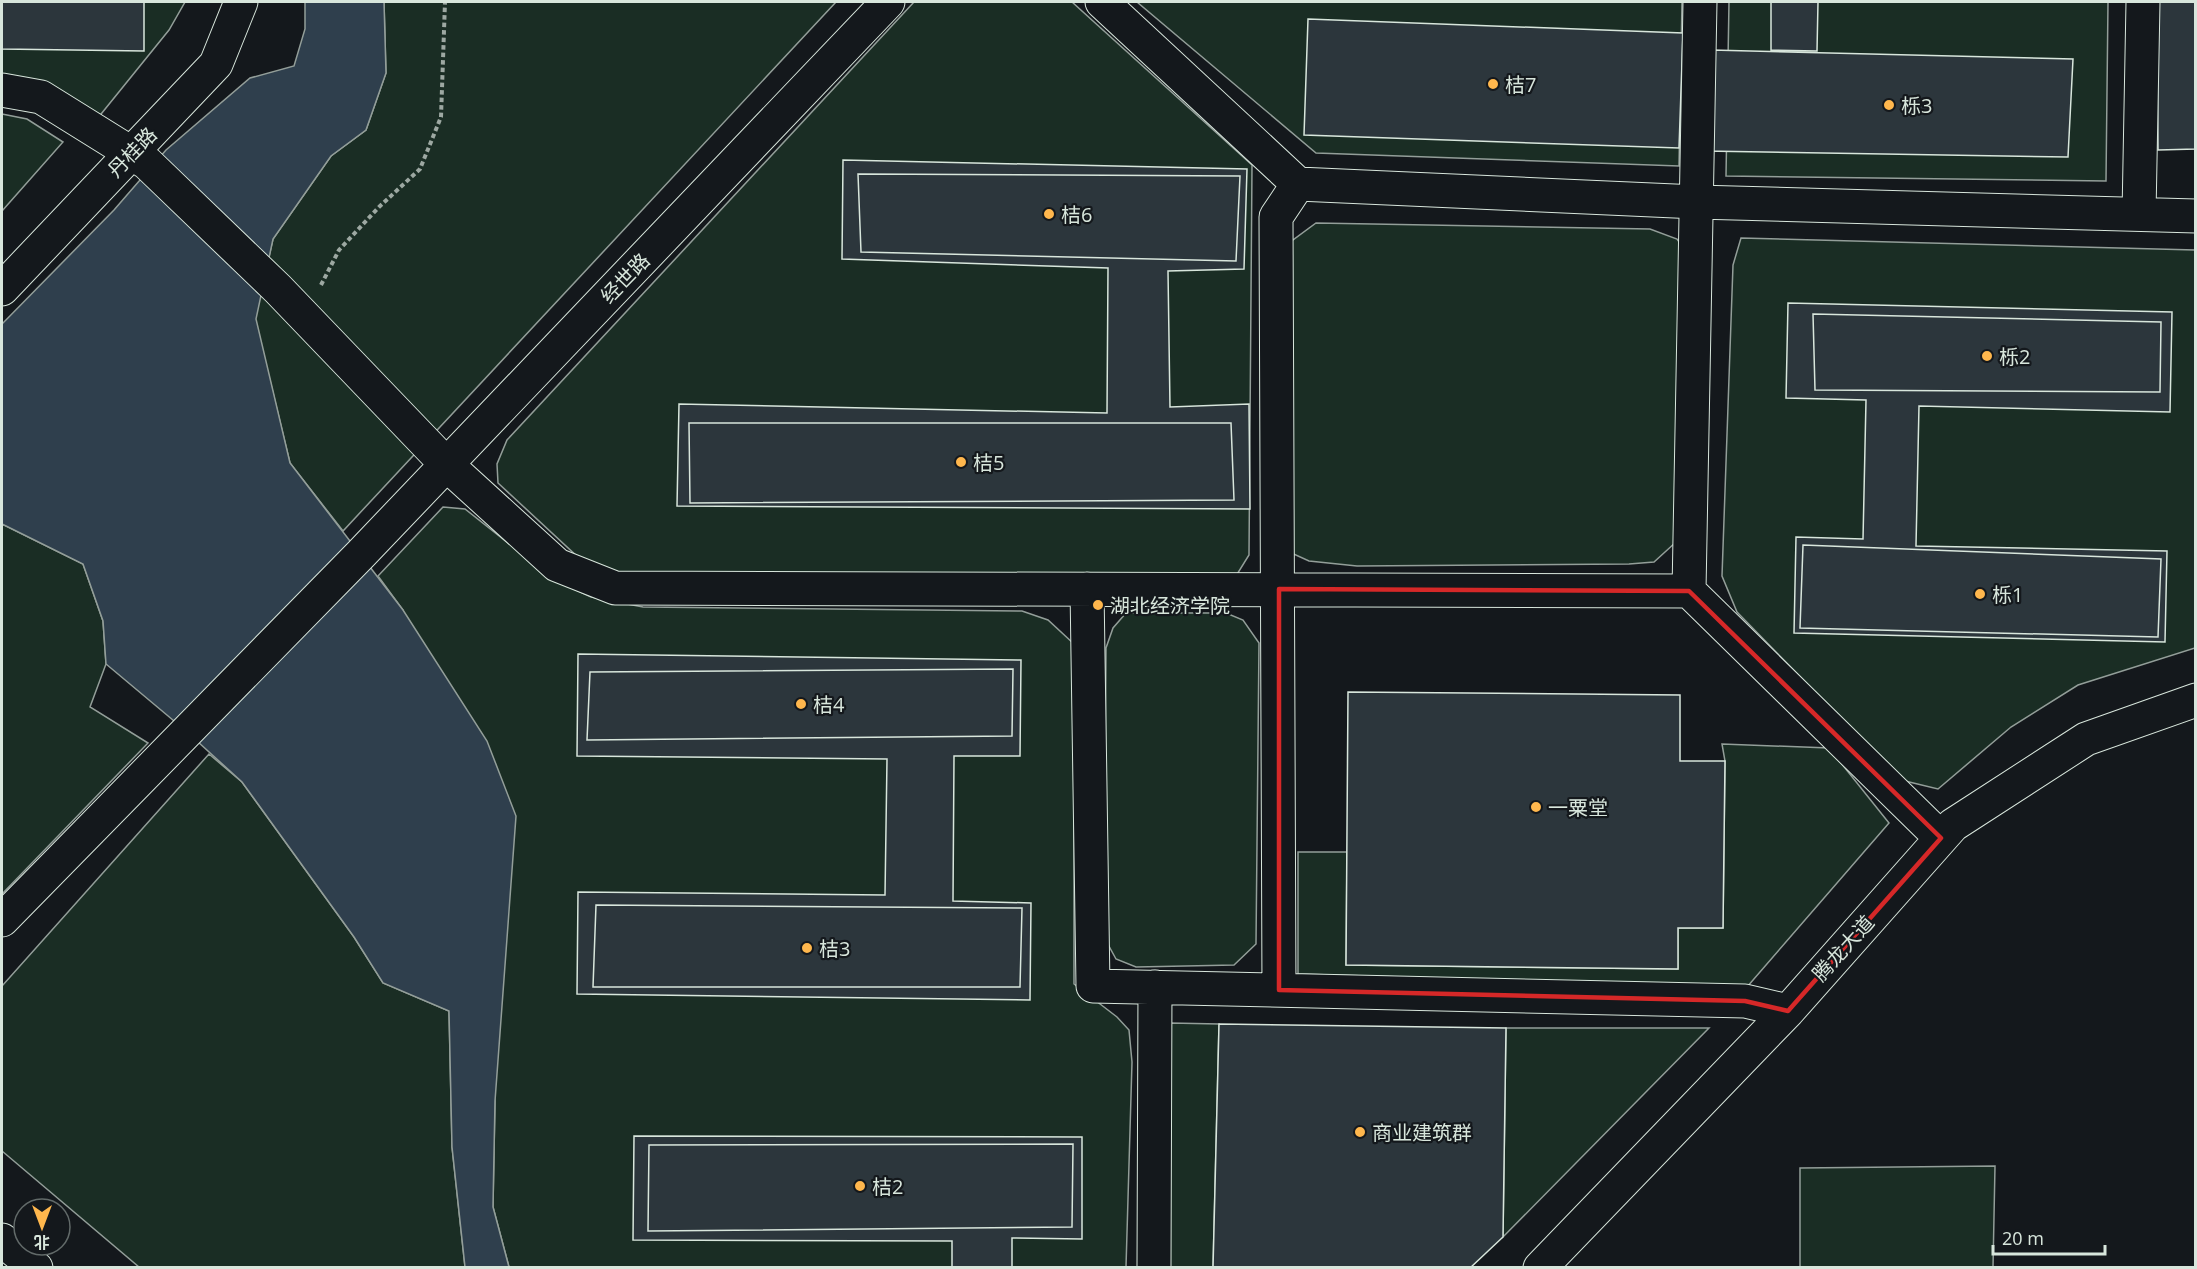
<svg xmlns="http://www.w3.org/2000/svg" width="2197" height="1269" viewBox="0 0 2197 1269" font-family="'Open Sans','Noto Sans SC',sans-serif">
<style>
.green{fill:#1a2d24;stroke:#939e99;stroke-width:1.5}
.water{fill:#2f3f4d;stroke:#939e99;stroke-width:1.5}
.building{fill:#2c363c;stroke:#d8e6dc;stroke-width:1.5}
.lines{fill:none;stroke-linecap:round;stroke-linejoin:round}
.minor-casing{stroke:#d8e6dc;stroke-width:35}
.path{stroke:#9da8a2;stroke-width:4;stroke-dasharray:4.5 3;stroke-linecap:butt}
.minor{stroke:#14181c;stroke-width:33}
.marked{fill:none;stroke:#d62828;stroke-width:4.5;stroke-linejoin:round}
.poi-dot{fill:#ffb74d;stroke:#14181c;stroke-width:2}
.labels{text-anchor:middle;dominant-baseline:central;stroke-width:4.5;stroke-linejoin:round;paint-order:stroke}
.poi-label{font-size:20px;fill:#d8e6dc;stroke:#14181c;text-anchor:start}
.street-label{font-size:20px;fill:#d8e6dc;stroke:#14181c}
</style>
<rect width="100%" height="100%" fill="#14181c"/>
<!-- green -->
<path class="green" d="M2,2H185L169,30L97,119L2,77Z
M384,2H836L343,531L290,463L255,319L273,239L331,156L366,130L386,73Z
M914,2H1072L1252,165L1249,555L1236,576L634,574L610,571L579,558L498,483L497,464L507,440Z
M1137,2H1682L1679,166L1316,153Z
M1729,2H2108L2106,181L1726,176Z
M2,114L27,119L63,142L2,211Z
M1316,223L1650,229L1677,239L1689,256L1676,542L1654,562L1629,564L1357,566L1309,561L1287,551L1289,243Z
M1741,238L2195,250V648L2078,685L2011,727L1938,789L1901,780L1737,612L1722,576L1733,265Z
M443,507L465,509L555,580L591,597L643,607L1022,611L1048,620L1074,644V984L1117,1017L1129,1030L1132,1062L1126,1267H509L493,1207L495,1101L403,610L378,576Z
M2,524L83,564L103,621L106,664L90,707L148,743L2,894Z
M1126,613H1226L1243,620L1259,643L1256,944L1234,965L1136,967L1116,959L1104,937L1106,648L1113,628Z
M1722,744L1829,748L1889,823L1747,987L1298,974V852H1347L1346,965L1678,969V928H1723L1725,761Z
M209,754L242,782L354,937L383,983L449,1011L452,1147L465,1267H139L2,1151V986Z
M1170,1023L1219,1024L1213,1267L1169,1268Z
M1506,1028H1709L1503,1237Z
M1995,1166L1993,1267H1800V1168Z"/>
<!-- water -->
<path class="water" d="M305,2H384L386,73L366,130L331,156L273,239L256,319L290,463L403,610L487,741L516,816L495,1101L493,1207L509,1267H465L452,1147L449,1011L383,983L354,937L242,782L186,731L106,664L103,621L83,564L2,524V324L114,210L166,150L250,78L294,66L305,29Z"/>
<!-- building -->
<path class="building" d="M2,2H144V51L2,49Z
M1771,2H1818L1817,51L1771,50Z
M2157,2H2196V149L2158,150Z
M1308,19L1683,33L1679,148L1304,135Z
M1711,50L2073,59L2068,157L1704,151Z
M843,160L1247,169L1244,269L1168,271L1170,407L1249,404L1250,509L677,506L679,404L1107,413L1108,268L842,259Z
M858,174L1240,176L1236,261L861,252Z
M1788,303L2172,312L2170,412L1919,406L1916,546L2167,551L2165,642L1794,633L1796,537L1863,539L1866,400L1786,398Z
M1813,314L2161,322L2160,392L1815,390Z
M689,423H1231L1234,500L690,503Z
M1803,545L2161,559L2158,637L1800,628Z
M578,654L1021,660L1020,756H954L953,901L1031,903L1030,1000L577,994L578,892L885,895L887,759L577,756Z
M1013,669L1012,736L587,740L590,672Z
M1348,692L1680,695V761H1725L1723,928H1678V969L1346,965Z
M596,905L1022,908L1020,987H593Z
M1219,1024L1506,1028L1503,1237L1470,1268H1213Z
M634,1136L1082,1137V1239L1012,1238V1268H952V1241L633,1240Z
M1073,1144L1072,1227L648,1231L649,1145Z"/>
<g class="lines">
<defs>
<path id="minor" d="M1102,2L1298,184L1697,202L2196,216
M1700,2L1689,591L1941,838
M2,90L41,97L147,163L278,289L446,464L557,565L615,588L1689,591
M2139,214L2143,2
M2,289L216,64L241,2
M1087,589L1093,986L1745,1001L1788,1011
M2,920L361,554L888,2
M1279,990L1276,217L1298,184
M2,1240L36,1268
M1154,1268L1155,987
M1540,1268L1788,1011L1953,825L2086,739L2196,700"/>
</defs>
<!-- minor casing -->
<use href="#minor" class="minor-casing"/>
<!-- path -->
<path class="path" d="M321,285L339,250L379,207L420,169L441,117L445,2"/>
<!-- minor -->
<use href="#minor" class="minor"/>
</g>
<!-- marked area -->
<path class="marked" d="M1279,589L1689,591L1941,838L1788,1011L1745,1001L1279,990Z"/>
<!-- markers -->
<g class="poi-dot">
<circle cx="1493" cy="84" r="6"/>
<circle cx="1889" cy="105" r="6"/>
<circle cx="1049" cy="214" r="6"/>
<circle cx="1987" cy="356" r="6"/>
<circle cx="961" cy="462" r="6"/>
<circle cx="1980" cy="594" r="6"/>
<circle cx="1098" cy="605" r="6"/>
<circle cx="801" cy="704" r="6"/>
<circle cx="1536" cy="807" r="6"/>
<circle cx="807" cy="948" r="6"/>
<circle cx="1360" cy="1132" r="6"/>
<circle cx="860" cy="1186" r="6"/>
</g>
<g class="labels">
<!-- poi labels -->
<g class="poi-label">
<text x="1505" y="84">桔7</text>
<text x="1901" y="105">栎3</text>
<text x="1061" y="214">桔6</text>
<text x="1999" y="356">栎2</text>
<text x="973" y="462">桔5</text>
<text x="1992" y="594">栎1</text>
<text x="1110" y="605">湖北经济学院</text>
<text x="813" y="704">桔4</text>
<text x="1548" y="807">一粟堂</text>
<text x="819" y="948">桔3</text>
<text x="1372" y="1132">商业建筑群</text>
<text x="872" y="1186">桔2</text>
</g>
<!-- street labels -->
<g class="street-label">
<text transform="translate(132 152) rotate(-46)">丹桂路</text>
<text transform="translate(625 278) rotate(-46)">经世路</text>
<text transform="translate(1843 948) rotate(-48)">腾龙大道</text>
</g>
</g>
<!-- border -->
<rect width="2197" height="1269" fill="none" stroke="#d8e6dc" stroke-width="6"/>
<!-- north arrow -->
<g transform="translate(42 1227) rotate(180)"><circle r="28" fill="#14181c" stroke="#626a69" stroke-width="1.5"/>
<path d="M0-4.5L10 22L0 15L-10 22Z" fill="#ffb74d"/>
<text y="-9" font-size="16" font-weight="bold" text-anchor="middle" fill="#d8e6dc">北</text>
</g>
<!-- scale -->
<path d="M1993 1245v9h112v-9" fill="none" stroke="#d8e6dc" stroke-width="3"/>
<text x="2002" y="1245" font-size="18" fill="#d8e6dc" stroke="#14181c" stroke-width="4.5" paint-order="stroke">20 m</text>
</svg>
